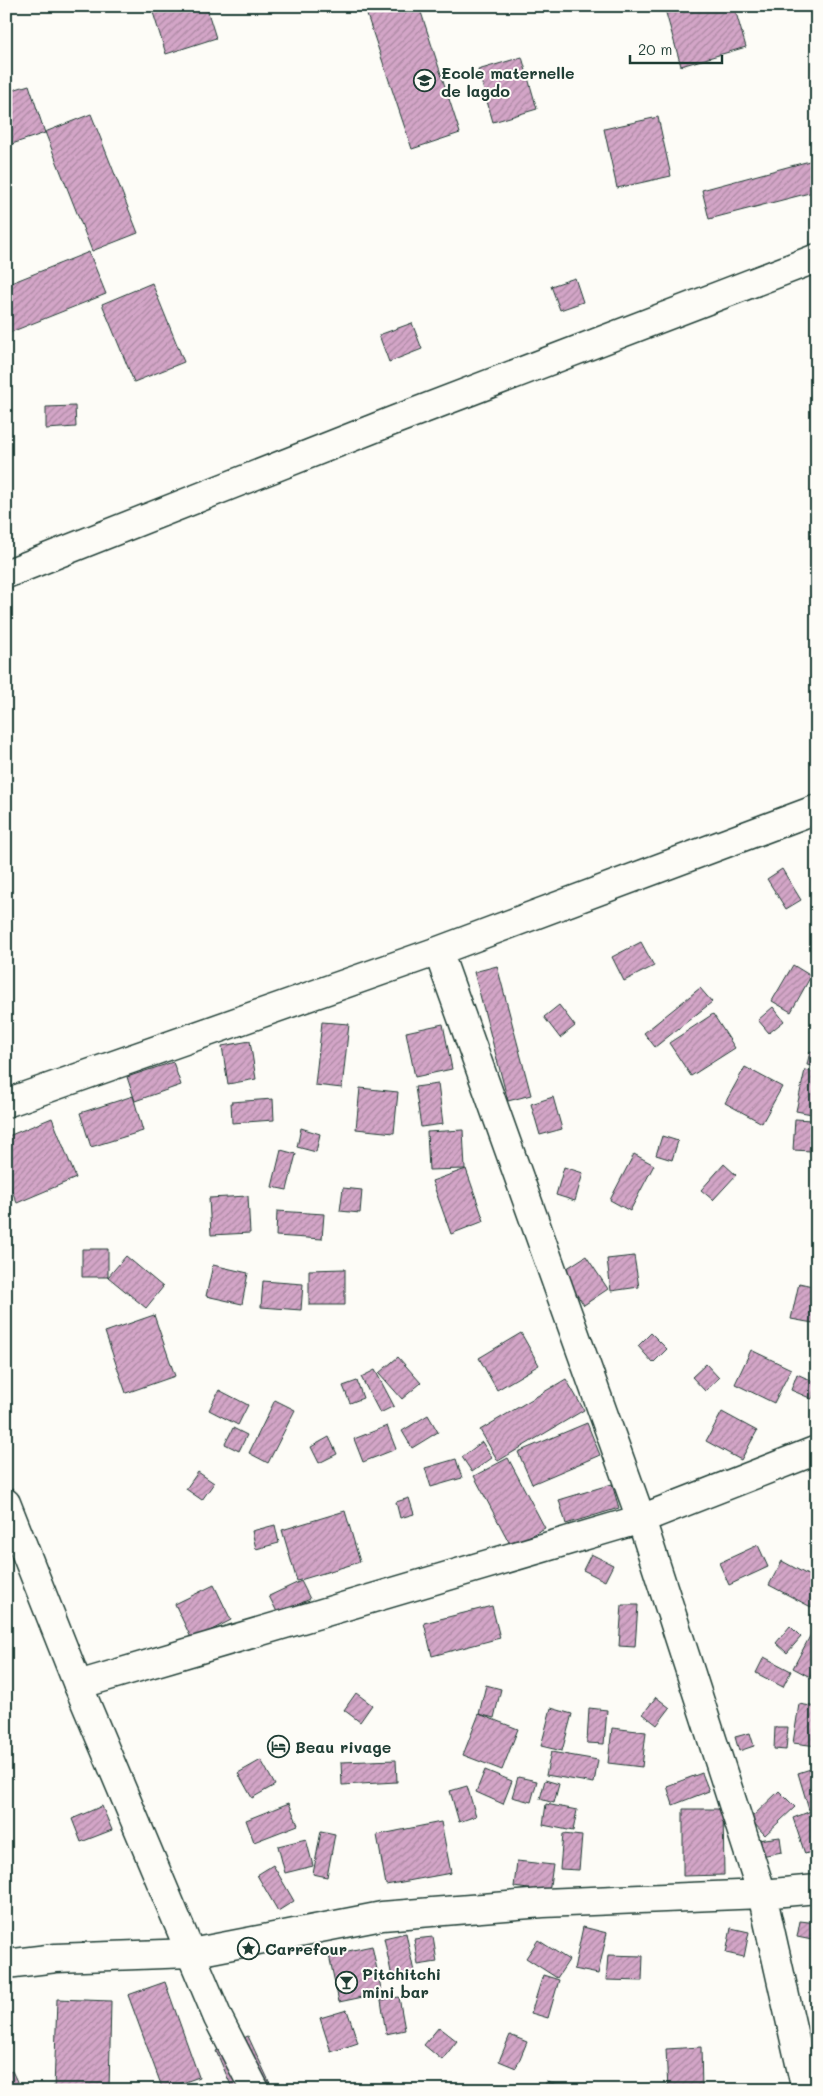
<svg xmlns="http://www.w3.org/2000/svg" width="823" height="2096" viewBox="0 0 823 2096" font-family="Mali,sans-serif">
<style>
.building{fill:url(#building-hatch);stroke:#1f3d34}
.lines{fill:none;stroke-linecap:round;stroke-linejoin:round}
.minor-casing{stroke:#1f3d34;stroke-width:31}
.major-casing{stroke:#1f3d34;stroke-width:31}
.minor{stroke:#fdfcf7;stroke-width:28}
.major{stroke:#fdfcf7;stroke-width:28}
.labels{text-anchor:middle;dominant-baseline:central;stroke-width:4;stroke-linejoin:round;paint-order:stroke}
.poi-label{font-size:16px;font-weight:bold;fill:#1f3d34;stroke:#fdfcf7;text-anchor:start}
</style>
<defs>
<pattern id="building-hatch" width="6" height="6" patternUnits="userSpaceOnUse" patternTransform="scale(1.25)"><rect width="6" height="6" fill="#d3a5c7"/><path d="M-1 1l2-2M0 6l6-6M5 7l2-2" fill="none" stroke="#ab88a2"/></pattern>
</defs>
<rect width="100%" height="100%" fill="#fdfcf7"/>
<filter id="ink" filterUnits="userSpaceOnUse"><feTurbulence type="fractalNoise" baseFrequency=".02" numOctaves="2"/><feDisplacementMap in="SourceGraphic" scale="10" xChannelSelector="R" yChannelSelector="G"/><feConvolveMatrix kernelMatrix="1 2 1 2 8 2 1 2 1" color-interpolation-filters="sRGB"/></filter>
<g filter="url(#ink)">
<!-- building -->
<path class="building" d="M151,6H206L216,38L166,54Z
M392,6H419L460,133L412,149L367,15Z
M664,6H734L746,47L681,66Z
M522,57L537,109L493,122L478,70Z
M29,85L45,133L12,144L6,125V92Z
M91,114L138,233L92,251L45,132Z
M658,117L671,176L617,188L604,129Z
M817,159V191L709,219L702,190Z
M89,252L106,294L6,334V285Z
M575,278L583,302L560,310L551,286Z
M152,283L184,362L134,382L102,304Z
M412,323L422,349L389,362L379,335Z
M75,406L76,427L46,429V407Z
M782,869L801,900L786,909L767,879Z
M641,942L654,966L624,981L612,957Z
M793,965L811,976L791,1012L772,1001Z
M497,966L531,1095L508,1101L474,972Z
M700,988L712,1002L655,1047L644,1033Z
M559,1005L575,1026L560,1038L544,1017Z
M773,1007L784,1021L769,1033L758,1020Z
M713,1014L735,1048L691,1076L669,1043Z
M322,1022L349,1024L342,1088L315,1085Z
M443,1024L452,1069L415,1077L406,1032Z
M250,1041L256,1079L228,1084L222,1046Z
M810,1051L817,1052V1067L807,1065Z
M173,1062L181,1085L135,1101L127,1077Z
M745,1067L782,1087L762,1123L725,1103Z
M805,1070L817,1073V1115L796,1111Z
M438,1084L443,1124L421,1127L415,1087Z
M360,1088L398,1092L394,1133L356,1129Z
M133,1096L143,1131L91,1147L80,1113Z
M553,1097L562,1129L540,1135L531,1104Z
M273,1099L274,1120L232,1123L231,1102Z
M52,1118L76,1178L17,1203L6,1177V1137Z
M795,1119L812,1120L811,1151L793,1150Z
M301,1128L320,1134L316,1152L297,1147Z
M463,1130L465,1169L429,1170L427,1132Z
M662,1136L678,1141L672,1160L656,1155Z
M281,1150L296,1154L287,1190L272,1187Z
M634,1154L654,1165L630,1211L610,1200Z
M724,1164L736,1175L713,1200L701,1190Z
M564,1167L583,1173L575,1201L556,1195Z
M466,1169L484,1221L451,1234L432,1181Z
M343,1188L362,1190L360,1213L340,1211Z
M248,1196L250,1233L211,1235L209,1198Z
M277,1211L324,1214L322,1239L276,1236Z
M82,1249H108V1277H82Z
M126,1256L163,1287L146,1308L108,1277Z
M586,1256L608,1289L584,1305L561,1272Z
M634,1256L639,1287L611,1291L607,1259Z
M213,1265L248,1273L242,1304L206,1296Z
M345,1269V1305H309V1270Z
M263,1281L303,1284L301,1310L261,1307Z
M799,1283L817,1287V1305L813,1323L791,1319Z
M154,1315L175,1376L126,1393L105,1332Z
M521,1333L539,1365L497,1390L479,1358Z
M651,1333L667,1349L653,1363L638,1346Z
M751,1350L791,1369L774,1403L735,1384Z
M398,1357L421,1383L402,1399L379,1373Z
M706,1364L719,1378L705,1391L692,1377Z
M375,1370L394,1406L380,1413L361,1377Z
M797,1374L817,1383L812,1399L791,1390Z
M566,1379L584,1410L498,1461L480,1430Z
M357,1381L363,1398L350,1403L343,1386Z
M219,1390L248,1405L238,1425L209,1410Z
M275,1400L295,1410L268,1463L249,1453Z
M722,1412L757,1431L741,1460L706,1441Z
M428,1415L438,1432L412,1448L402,1431Z
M587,1423L600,1455L532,1484L518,1452Z
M387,1426L396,1449L363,1462L354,1439Z
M233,1428L247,1435L239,1451L225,1444Z
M329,1437L337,1454L319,1463L311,1447Z
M482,1442L492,1458L472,1472L462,1457Z
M508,1458L545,1528L511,1546L474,1476Z
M456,1459L462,1478L431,1487L425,1468Z
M198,1472L214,1483L202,1500L186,1489Z
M612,1484L619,1508L566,1524L559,1500Z
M409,1498L414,1514L400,1518L396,1502Z
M345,1511L360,1562L297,1581L282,1530Z
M275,1525L279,1543L256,1549L252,1531Z
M758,1545L768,1567L729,1585L719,1563Z
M591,1554L613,1565L605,1581L583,1570Z
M782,1561L817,1580V1596L811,1607L769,1585Z
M301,1581L310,1599L278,1614L269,1596Z
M214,1585L231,1620L192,1640L175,1604Z
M622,1605H638L635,1647L619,1646Z
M492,1606L500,1638L432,1656L424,1623Z
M817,1623V1664L810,1677L793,1668Z
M790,1626L801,1637L787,1653L776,1643Z
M764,1657L791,1671L783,1687L756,1673Z
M486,1685L501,1689L494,1718L479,1714Z
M356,1693L372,1705L360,1722L344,1710Z
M656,1697L670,1708L657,1725L643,1714Z
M799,1704L817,1707V1746L793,1743Z
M551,1708L572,1714L562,1751L541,1746Z
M589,1708L607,1710L604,1744L587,1743Z
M479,1714L518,1729L502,1770L463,1755Z
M775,1727H788L786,1750L774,1749Z
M612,1728L646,1732L642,1767L608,1763Z
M750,1733L754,1746L739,1751L735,1737Z
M551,1752L598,1760L594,1783L546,1775Z
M261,1760L275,1785L252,1798L238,1773Z
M396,1760L397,1782L342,1785L341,1762Z
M817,1767V1808L809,1810L798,1773Z
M485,1770L512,1781L503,1804L476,1792Z
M702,1773L709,1791L673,1805L667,1786Z
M518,1777L537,1781L531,1802L512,1797Z
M545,1780L559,1784L554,1803L540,1799Z
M467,1786L476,1816L459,1822L450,1791Z
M779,1791L795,1807L765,1835L750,1819Z
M289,1803L298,1825L254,1842L246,1820Z
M546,1804L577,1810L573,1831L543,1825Z
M102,1806L112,1830L81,1842L72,1819Z
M683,1809H723L724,1875L683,1876Z
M811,1811L817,1829V1850L805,1854L793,1818Z
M441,1822L451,1873L386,1885L377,1835Z
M321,1831L335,1834L327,1877L313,1874Z
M563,1834L582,1836L579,1870L560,1869Z
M780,1837L782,1852L761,1856L758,1840Z
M306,1839L313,1866L285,1873L278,1846Z
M517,1861L553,1865L549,1892L514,1887Z
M273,1865L294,1901L278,1911L257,1875Z
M800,1921L817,1923V1941L797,1937Z
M583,1927L607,1933L598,1974L574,1969Z
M731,1928L749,1932L744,1957L726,1953Z
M406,1933L414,1972L392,1977L384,1938Z
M433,1937L437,1962L418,1965L414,1939Z
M538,1940L569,1960L557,1978L526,1958Z
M372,1946L382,1993L339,2002L329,1955Z
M608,1955L643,1956L642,1981L606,1980Z
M543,1975L559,1980L548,2018L531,2013Z
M165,1982L199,2077L163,2090L128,1995Z
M399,1997L405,2030L386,2034L381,2000Z
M57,1999L111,2001L109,2090H54Z
M347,2010L358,2043L331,2052L320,2018Z
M439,2027L457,2041L442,2060L424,2045Z
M510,2035L527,2042L516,2068L499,2061Z
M248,2036L273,2090H233L216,2051Z
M701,2047L702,2090H668L666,2049Z
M12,2071L21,2090H6V2074Z
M546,2082L574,2089V2090H544Z"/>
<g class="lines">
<defs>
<path id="minor" d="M6,574L395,420L817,258
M438,951L641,1519L762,1894L806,2090
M6,1103L438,951L817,809
M78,1685L641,1519L817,1450
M6,1964L56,1958L191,1953L382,1916L543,1903L762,1894L817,1889"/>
<path id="major" d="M6,1503L78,1685L218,2018L255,2090"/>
</defs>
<!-- minor casing -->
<use href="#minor" class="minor-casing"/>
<!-- major casing -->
<use href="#major" class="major-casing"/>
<!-- minor -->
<use href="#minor" class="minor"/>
<!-- major -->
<use href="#major" class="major"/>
</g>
</g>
<!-- icons -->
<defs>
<symbol id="school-ring" viewBox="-11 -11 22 22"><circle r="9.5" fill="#fdfcf7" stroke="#1f3d34" stroke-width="1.5"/><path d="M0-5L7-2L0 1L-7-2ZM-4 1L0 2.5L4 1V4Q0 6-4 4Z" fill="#1f3d34"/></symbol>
<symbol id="hotel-ring" viewBox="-11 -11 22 22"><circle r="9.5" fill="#fdfcf7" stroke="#1f3d34" stroke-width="1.5"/><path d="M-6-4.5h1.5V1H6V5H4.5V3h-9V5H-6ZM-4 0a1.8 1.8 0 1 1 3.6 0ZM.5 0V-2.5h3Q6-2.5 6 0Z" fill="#1f3d34"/></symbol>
<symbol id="sight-ring" viewBox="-11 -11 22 22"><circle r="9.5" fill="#fdfcf7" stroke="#1f3d34" stroke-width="1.5"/><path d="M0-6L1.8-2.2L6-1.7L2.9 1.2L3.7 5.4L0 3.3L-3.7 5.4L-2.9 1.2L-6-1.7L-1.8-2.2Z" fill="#1f3d34"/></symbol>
<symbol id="bar-ring" viewBox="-11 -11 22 22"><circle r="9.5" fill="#fdfcf7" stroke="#1f3d34" stroke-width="1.5"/><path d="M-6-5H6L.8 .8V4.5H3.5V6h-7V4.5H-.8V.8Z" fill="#1f3d34"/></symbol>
</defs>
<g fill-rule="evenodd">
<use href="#school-ring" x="412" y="68" width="25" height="25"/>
<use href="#hotel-ring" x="266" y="1734" width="25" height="25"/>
<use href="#sight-ring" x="236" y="1936" width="25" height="25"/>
<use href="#bar-ring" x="334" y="1970" width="25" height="25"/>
</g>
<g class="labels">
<!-- poi labels -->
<g class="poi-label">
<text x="441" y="72">Ecole maternelle<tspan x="441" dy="18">de lagdo</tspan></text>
<text x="295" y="1746">Beau rivage</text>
<text x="265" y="1948">Carrefour</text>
<text x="362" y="1973">Pitchitchi<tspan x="362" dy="18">mini bar</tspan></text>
</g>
</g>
<!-- margin -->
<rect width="823" height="2096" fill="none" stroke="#fdfcf7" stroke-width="25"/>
<rect x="12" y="12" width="798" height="2071" fill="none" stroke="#1f3d34" stroke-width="2" filter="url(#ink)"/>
<!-- scale -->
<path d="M630 55v8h92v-8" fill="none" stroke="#1f3d34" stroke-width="2.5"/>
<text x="638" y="55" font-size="15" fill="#1f3d34" stroke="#fdfcf7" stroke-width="4" paint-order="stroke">20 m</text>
</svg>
